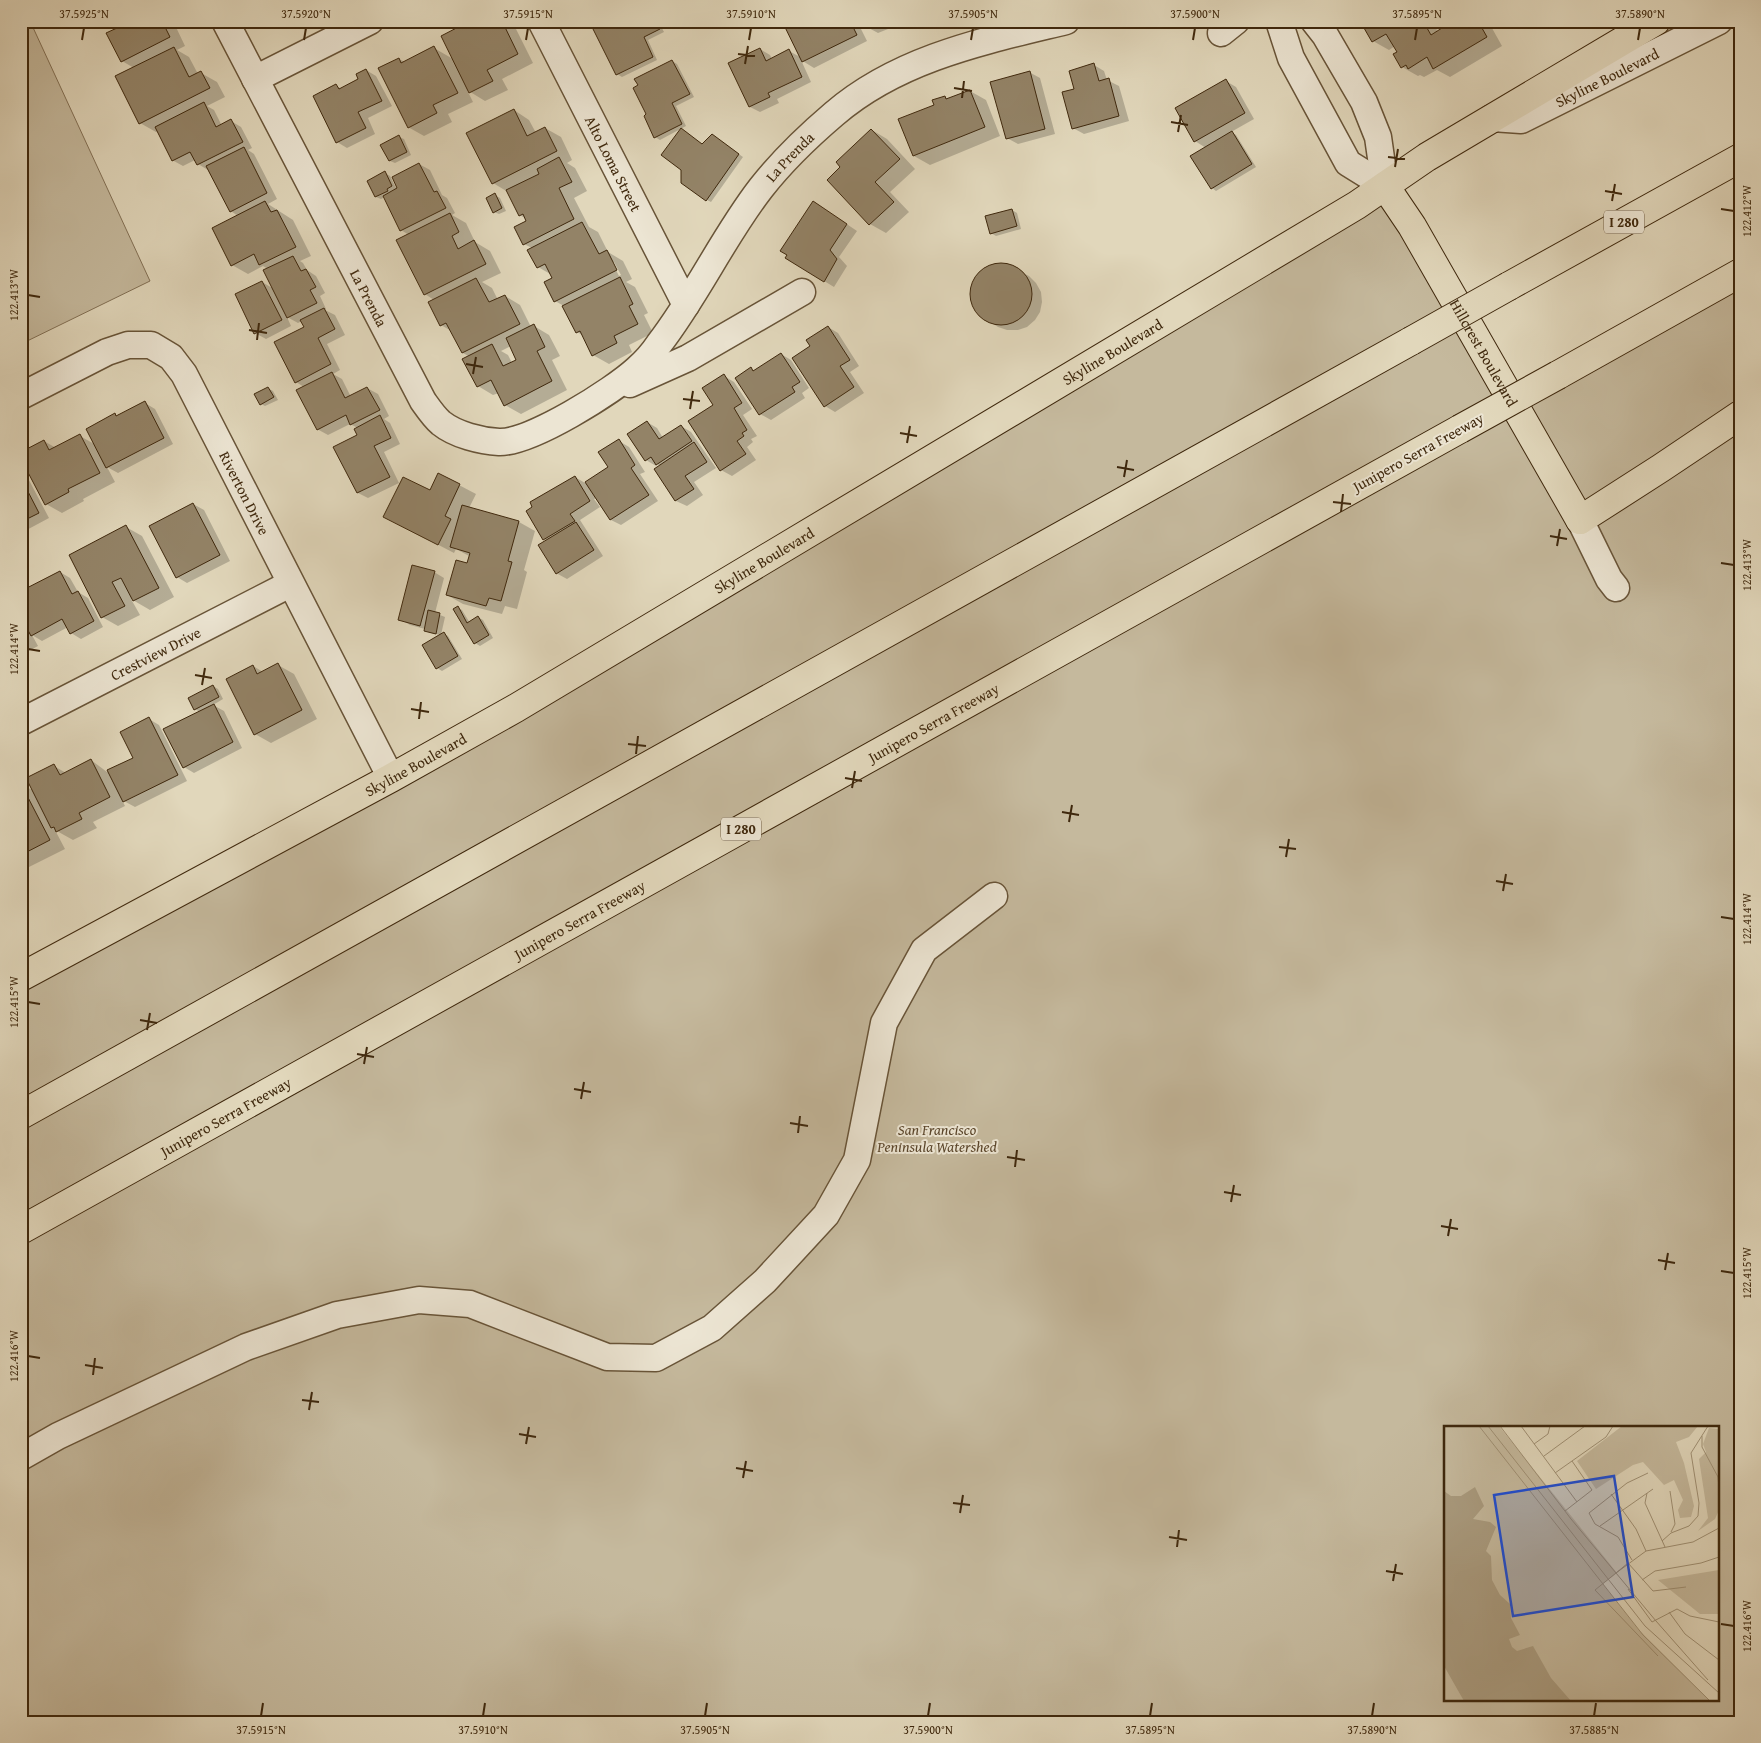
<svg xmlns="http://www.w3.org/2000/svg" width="1761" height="1743" viewBox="0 0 1761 1743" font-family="'Gentium Book Plus',serif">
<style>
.green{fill:#c5b99d;stroke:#827055;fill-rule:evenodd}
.shadow{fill:#0003;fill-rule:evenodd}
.building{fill:#938367;stroke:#3f280d}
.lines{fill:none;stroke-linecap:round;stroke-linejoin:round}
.minor-casing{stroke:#685438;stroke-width:29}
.major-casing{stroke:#3f280d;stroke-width:30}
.highway-casing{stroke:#3f280d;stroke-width:30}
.minor{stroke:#ece5d3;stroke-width:26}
.major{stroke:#e1d7bb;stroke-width:28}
.highway{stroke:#e1d7bb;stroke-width:28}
.highway-bridge-casing{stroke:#3f280d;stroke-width:30;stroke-linecap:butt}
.highway-bridge{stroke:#e1d7bb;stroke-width:28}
.ticks{fill:none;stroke:#3f280d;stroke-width:2}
.labels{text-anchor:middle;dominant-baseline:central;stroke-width:4;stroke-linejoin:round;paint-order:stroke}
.shield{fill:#ece5d3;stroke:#736148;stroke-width:1}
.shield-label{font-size:14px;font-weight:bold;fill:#3f280d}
.street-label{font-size:15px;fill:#3f280d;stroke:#ece5d3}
.park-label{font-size:15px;font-style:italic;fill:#5a452a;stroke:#ece5d3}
.inset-road{fill:none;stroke:#a09175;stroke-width:1}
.view{fill:#1d4ed8;fill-opacity:0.15;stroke:#1d4ed8;stroke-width:2.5}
.inset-edge{fill:none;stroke:#3f280d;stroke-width:2.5}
.neatline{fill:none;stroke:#3f280d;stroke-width:2}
.ticks-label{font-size:12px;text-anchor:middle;fill:#3f280d}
</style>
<rect width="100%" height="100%" fill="#e1d7bb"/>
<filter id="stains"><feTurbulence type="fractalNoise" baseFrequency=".004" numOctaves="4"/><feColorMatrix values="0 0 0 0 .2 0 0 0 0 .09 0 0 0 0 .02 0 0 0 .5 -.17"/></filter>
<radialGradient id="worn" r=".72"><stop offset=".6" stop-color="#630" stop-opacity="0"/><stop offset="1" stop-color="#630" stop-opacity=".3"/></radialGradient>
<!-- green -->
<path class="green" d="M21,21H30L150,281L21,344Z
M1389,179L1512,400L1740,273V1722H21V977L391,778ZM1445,1427H1717V1699H1445Z"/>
<!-- shadow -->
<path class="shadow" d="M115,21H178L174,23L185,46L177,50L189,57L198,74L201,73L217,82L225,97L207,106L214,110L222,126L231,121L241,127L252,148L248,150L254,154L277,199L268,204L293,220L311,256L300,261L303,263L307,270L316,276L325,293L320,296L326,309L325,310L335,315L345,335L327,344L340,370L333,374L342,379L351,397L367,388L378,394L389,416L384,419L390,423L400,444L384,452L399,483L368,498L358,493V428L350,424L328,435L317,429L304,387L296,382L306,328L302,321L298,323L287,317L291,326L266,339L255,333L237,295L262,282L274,289L268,269L263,266L248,274L232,265L238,216L231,211L210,170H208L198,164L195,160L183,166L172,160L158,131L156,132L140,123L134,68L122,61L118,28Z
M281,21H297L288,26Z
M473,21H512L533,63L502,79L508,90L485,101L467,90L473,102L448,114L452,122L424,136L408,127L399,59L405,62L434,48L453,59Z
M601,21H658L664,32L648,40L657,60L622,77L617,74Z
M783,21H857L867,41L814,68L801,60L811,82L777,99L779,103L760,112L750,107L760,49L770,55L772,59L789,51L802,58Z
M865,21H908L878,33L867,27Z
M1362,21H1436L1433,23L1438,32L1455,21H1488L1502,46L1450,77L1437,70L1424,77L1420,75L1418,76L1402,67L1398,52L1395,46L1389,50L1373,41Z
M672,61L677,64L694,97L676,106L686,126L660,140L655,137L648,115Z
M1094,65L1104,71L1107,80L1119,86L1129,121L1084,134L1073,128L1076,89Z
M366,70L376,76L392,106L368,118L375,134L347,148L337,142L336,86L342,89L360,80Z
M1029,72L1040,78L1055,134L1018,144L1007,138Z
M1226,81L1236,87L1254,119L1231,132L1236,135L1256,167L1216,191L1212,188L1206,148L1195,141Z
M970,91L986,100L1000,136L930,165L914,156L900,119L936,105L945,97L949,100Z
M514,110L529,120L536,133L545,128L561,137L572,160L567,163L575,168L587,191L574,198L589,227L598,232L608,252L623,261L632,279L626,282L635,287L648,313L644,315L653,333L629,345L632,352L609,364L593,355L584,336L577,332L564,306L555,301L553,279L552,275L538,267L532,248L524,244L528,222L526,219L520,215L508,192L493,183ZM612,262H614L621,275L619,276Z
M872,130L887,139L915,169L890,192L909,212L886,233L870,224L829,180L842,167Z
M399,137L404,139L411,155L395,163L390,161Z
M717,139L743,157L711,202L707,200L683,169L703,145Z
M419,164L430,170L442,195L447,198L455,213L452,215L466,223L475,242L490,251L501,273L482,282L492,288L498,300L505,296L520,305L531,327L534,326L549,335L560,356L552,360L567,390L521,414L505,405L499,393L493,395L478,386L470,357L463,353L453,332L441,325L434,300L425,294L409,235L401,230L385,197L381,199L376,197L368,181L385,173L390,176L397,190ZM511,346L518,360L512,363L508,355L501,351Z
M495,195L500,198L506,211L499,214L494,212Z
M814,202L857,231L839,257L847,266L834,287L786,258Z
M1012,210L1017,213L1021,229L996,236L991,233Z
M999,265L1008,266L1029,276L1036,283L1041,292L1042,302L1040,312L1035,320L1027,327L1018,330H1007L998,327L980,315L975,307L972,298L973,289L976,280L982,272L990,267Z
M828,327L838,333L859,366L850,372L864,393L835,412L825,406L812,347Z
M781,354L791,360L809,388L802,393L805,398L771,420L760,414L737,378L751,369L755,371Z
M724,376L734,382L752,409L743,415L757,436L751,439L753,442L747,447L756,460L732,476L721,470Z
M268,388L273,391L278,400L265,406L261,404Z
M145,403L155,409L173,444L118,473L107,467L115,482L83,499L84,501L62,513L46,504L44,441L56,448L80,436L96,445L115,415L118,417Z
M647,422L657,428L663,438L681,426L691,432L716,468L694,482L703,495L687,506L676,501L656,469L661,466L657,464L656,466L646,460Z
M619,441L629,447L645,472L640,474L658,501L621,525L611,520L596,498L594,499L600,507L580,520L603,556L567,579L556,573L547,541L544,539L575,477L585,483L609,467Z
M21,465L49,518L21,533Z
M438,474L476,494L469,508L519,522L535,531L524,570L527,572L517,609L505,606L502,614L463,604L447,595L468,565L471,557L456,549L454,553L385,517L430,491Z
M193,504L204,510L230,561L187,583L177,577Z
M126,527L142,536L174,597L150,610L131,599L140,615L118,626L102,617Z
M60,572L70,578L78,592L88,598L103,627L81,639L71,633L68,627L42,641L32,635L38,646L21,655V592Z
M434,572L444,578L435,613L445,617L441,635L444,634L448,636L462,659L442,671L437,668L424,646L441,635L430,633L425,629L410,625L400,619Z
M458,608L462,610L470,623L478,617L483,620L493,638L480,646L475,643Z
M278,665L294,674L317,719L271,743L255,734L253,666L263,672Z
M213,686L218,689L223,699L213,705L224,711L242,748L194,773L184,767L200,712L195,709Z
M149,719L159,725L187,781L135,807L122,800L125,806L93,822L97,828L73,840L55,830L65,849L21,871V784L34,791L54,766L66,773L91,760L107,772L135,758Z"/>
<!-- building -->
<path class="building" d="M113,21H162L170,37L121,62L106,33L117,28Z
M470,21H502L518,54L487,70L493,81L469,93L441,36Z
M598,21H656L660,29L644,37L653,57L616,75L591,25Z
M782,21H850L857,35L802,62Z
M864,21H884L866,28Z
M1360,21H1423L1431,35L1453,21H1478L1487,37L1433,69L1427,57L1408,69L1406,65L1401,68L1393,54L1397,52L1386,34L1372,42Z
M434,46L458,93L433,105L437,113L408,128L378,68L399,58L401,63Z
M174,47L189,77L201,71L210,88L139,124L115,76Z
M760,48L766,61L789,49L802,77L768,93L770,97L749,107L728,63Z
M672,60L690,94L672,103L682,124L654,138L644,116L646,114L633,88L638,85L634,79Z
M1094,63L1099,81L1109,78L1119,116L1072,129L1062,92L1074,89L1069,71Z
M366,69L382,101L358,112L366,128L336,143L313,96L336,84L339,89L358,79L356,74Z
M1030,71L1045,129L1006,139L990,82Z
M1226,79L1245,113L1194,142L1175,108Z
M970,90L985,127L913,156L898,119L934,105L932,100L945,96L946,99Z
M204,102L216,127L231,119L243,142L197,165L190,152L172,161L155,127Z
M514,109L527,136L545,127L557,151L492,184L466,133Z
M681,128L702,144L712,134L739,154L706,201L681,183V170L661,155Z
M871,129L900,159L875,182L894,202L869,225L827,180L840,167L836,162Z
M1232,131L1252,164L1211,189L1190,156Z
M399,135L407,152L389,161L380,145Z
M244,147L267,193L230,212L206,166Z
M559,157L572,182L559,188L574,219L523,245L514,227L526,221L523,214L519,216L506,190L539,174L537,169Z
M419,163L434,192L437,191L446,208L400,231L383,196L397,188L392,177Z
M385,171L392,186L387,189L388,191L375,197L367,181Z
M495,193L502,208L493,213L486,198Z
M265,201L271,212L277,210L296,247L259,265L254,254L231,266L212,228Z
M813,201L847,224L830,250L837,259L824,282L785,258L787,255L780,251Z
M1012,209L1017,226L990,234L985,216Z
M450,213L459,232L452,236L458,249L474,240L486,264L424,295L396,240Z
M582,222L599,254L607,250L617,270L554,302L544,282L552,278L545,264L537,268L527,250Z
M293,256L301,271L306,269L316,287L310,290L317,303L287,318L263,270Z
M970 294a31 31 0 1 1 62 0a31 31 0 1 1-62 0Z
M620,277L633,304L629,306L638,324L614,336L617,343L592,356L580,331L576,333L562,306Z
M476,278L489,302L505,295L520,324L462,353L446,323L440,326L428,302Z
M262,281L282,320L254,334L235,294Z
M324,308L335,329L318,338L331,364L295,383L274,342L304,327L300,320Z
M534,324L545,347L537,351L552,381L504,406L491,380L477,387L462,359L492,344L503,366L516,360L506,338Z
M828,326L850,360L840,366L854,387L824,407L792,358L810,346L806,340Z
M781,353L800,382L792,387L795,392L759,415L735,378L751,367L753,371Z
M332,372L345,398L367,387L380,410L350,425L346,415L317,430L296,390Z
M724,374L742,403L734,408L747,430L742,433L744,436L737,441L746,454L720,471L688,421L713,405L702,388Z
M268,387L274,397L260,405L254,394Z
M145,401L164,438L106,468L86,429L115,413L116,416Z
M380,415L391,438L374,446L390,477L357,493L333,447L357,435L354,429Z
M647,421L659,439L681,425L692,441L656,465L651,457L645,461L627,434Z
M80,434L100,473L68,489L69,492L45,505L21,459V452L44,440L49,450Z
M619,439L635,465L631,468L649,495L610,520L585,482L608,467L598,452Z
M694,442L707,462L685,476L694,489L675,501L654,469Z
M438,473L460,484L445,516L451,519L438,545L383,517L403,477L430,490Z
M575,476L590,501L570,514L575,521L543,540L526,511L532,507L530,502Z
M21,478L39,513L21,522Z
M193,503L220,555L176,578L149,526Z
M462,505L519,521L508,561L512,562L501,601L489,598L486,606L446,595L456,560L467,563L470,553L450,547Z
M576,522L594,550L556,574L538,545Z
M126,525L159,588L133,601L121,578L112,582L125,606L101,618L69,555Z
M412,565L435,571L420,626L398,620Z
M60,571L72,594L78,591L94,621L70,634L62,619L31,636L21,617V591Z
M458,606L467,623L478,616L489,635L474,644L453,609Z
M428,610L440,613L436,634L424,631Z
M444,632L458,656L436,669L422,645Z
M278,663L302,710L254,735L226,679L253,665L257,674Z
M213,685L219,697L194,710L188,698Z
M214,704L233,742L183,768L163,729Z
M149,717L178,775L123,802L107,770L133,758L120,732Z
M91,759L110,797L79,813L82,819L56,832L54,827L51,828L26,778L54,764L60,775Z
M21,784L50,840L21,855Z"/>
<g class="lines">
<defs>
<g id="minor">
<path id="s1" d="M225,21L423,401C428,408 434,417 441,423C456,435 481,441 499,442C531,443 613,391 637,369C645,362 653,353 659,344C697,295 723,237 761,188C783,160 807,137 834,114C899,58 984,41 1066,21"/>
<path id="s2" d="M541,21L686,305"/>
<path d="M1279,21L1291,58L1348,163L1385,186"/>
<path d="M1314,21L1325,35L1364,102L1378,137L1385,186"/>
<path d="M1221,33L1236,21"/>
<path d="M255,79L370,21"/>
<path id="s3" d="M1492,118L1521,120L1719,21"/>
<path d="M630,384L688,358L802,292"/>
<path id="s4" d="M21,396L107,352L128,345H151L171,357L184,374L391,778"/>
<path d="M1580,520L1609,579L1616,588"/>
<path id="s5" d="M21,722L290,584"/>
<path d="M21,1457L58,1436L246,1347L337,1315L419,1300L470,1304L607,1357L656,1358L712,1328L765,1281L826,1215L857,1160L884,1023L924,950L994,896"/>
</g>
<g id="major">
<path id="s6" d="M1385,186L1412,226L1580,520"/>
<path id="s7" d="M21,977L391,778L516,708L1357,205L1427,157L1656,21"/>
</g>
<g id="highway">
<path d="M1509,286L1740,158"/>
<path d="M1558,375L1740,273"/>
<path d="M1580,520L1661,468L1740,415"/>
<path d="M21,1115L1411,341"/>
<path id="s8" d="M21,1230L1460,429"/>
</g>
</defs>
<!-- minor casing -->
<use href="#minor" class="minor-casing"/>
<!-- major casing -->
<use href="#major" class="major-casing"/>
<!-- highway casing -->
<use href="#highway" class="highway-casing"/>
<!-- minor -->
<use href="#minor" class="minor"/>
<!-- major -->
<use href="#major" class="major"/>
<!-- highway -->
<use href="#highway" class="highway"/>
<defs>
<path id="highway-bridge" d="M1411,341L1509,286
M1460,429L1558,375"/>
</defs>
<!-- highway-bridge casing -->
<use href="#highway-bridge" class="highway-bridge-casing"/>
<!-- highway-bridge -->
<use href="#highway-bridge" class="highway-bridge"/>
</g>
<!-- ticks -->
<path class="ticks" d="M82,40L84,28M304,40L306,28M526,40L528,28M749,40L751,28M971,40L973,28M1193,40L1195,28M1415,40L1417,28M1638,40L1640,28M738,54L755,56M745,64L748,46M954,88L972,91M962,98L964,81M1171,122L1188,125M1178,132L1181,115M1388,157L1405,159M1395,167L1398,149M1605,191L1622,194M1612,201L1615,184M1721,209L1734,211M28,295L40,297M249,330L267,333M257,340L259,323M466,364L483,367M473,374L476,357M683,399L700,401M690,409L693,391M900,433L917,436M907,443L910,426M1117,467L1134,470M1124,477L1127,460M1333,502L1351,504M1341,512L1343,494M1550,536L1567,539M1557,546L1560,529M1721,563L1734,565M28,649L40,651M195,675L212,678M202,685L205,668M411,709L429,712M419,719L421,702M628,744L646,746M636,754L638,736M845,778L862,781M852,788L855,771M1062,812L1079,815M1069,822L1072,805M1279,847L1296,849M1286,857L1289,839M1496,881L1513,884M1503,891L1506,874M1721,917L1734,919M28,1002L40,1004M140,1020L157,1023M147,1030L150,1013M357,1054L374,1057M364,1064L367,1047M574,1089L591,1092M581,1099L584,1082M790,1123L808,1126M798,1133L800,1116M1007,1157L1025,1160M1015,1167L1017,1150M1224,1192L1241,1195M1231,1202L1234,1185M1441,1226L1458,1229M1448,1236L1451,1219M1658,1260L1675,1263M1665,1270L1668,1253M1721,1271L1734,1273M28,1356L40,1358M85,1365L103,1368M93,1375L95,1358M302,1400L319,1402M309,1410L312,1392M519,1434L536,1437M526,1444L529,1427M736,1468L753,1471M743,1478L746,1461M953,1503L970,1505M960,1513L963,1495M1169,1537L1187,1540M1177,1547L1179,1530M1386,1571L1403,1574M1393,1581L1396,1564M1721,1624L1734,1626M261,1716L263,1703M483,1716L485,1703M705,1716L707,1703M928,1716L930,1703M1150,1716L1152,1703M1372,1716L1374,1703M1594,1716L1596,1703"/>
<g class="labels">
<!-- shield labels -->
<g class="shield">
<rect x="1604" y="210.5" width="40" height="23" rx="4"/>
<rect x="721" y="817.5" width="40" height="23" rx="4"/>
</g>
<g class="shield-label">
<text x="1624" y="222">I 280</text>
<text x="741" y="829">I 280</text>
</g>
<!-- street labels -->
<g class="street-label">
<text stroke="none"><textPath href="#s3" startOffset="125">Skyline Boulevard</textPath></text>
<text stroke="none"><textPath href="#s1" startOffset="939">La Prenda</textPath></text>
<text stroke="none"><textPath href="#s2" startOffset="160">Alto Loma Street</textPath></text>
<text stroke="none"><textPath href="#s1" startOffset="312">La Prenda</textPath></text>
<text stroke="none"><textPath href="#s7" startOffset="1258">Skyline Boulevard</textPath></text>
<text stroke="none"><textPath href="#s6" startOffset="194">Hillcrest Boulevard</textPath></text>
<text transform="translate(1418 452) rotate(-29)">Junipero Serra Freeway</text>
<text stroke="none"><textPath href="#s4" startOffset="320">Riverton Drive</textPath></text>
<text stroke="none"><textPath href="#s7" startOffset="852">Skyline Boulevard</textPath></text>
<text stroke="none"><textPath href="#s5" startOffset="151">Crestview Drive</textPath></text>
<text stroke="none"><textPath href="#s8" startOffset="1044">Junipero Serra Freeway</textPath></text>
<text stroke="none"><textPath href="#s7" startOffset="448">Skyline Boulevard</textPath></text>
<text stroke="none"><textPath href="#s8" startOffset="639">Junipero Serra Freeway</textPath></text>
<text stroke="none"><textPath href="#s8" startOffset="234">Junipero Serra Freeway</textPath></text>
</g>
<!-- park labels -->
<g class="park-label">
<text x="937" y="1129">San Francisco<tspan x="937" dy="17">Peninsula Watershed</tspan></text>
</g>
</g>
<!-- overview -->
<g transform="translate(1444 1426)">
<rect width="275" height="275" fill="#e1d7bb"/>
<path d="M0,0H55L173,147L159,158L194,203L266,275H0ZM178,0H254L245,11L232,16L240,37L250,80L247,91L236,92L234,84L239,74L230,54L220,59L199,36L189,39L152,63L133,35ZM265,2L275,3V84L271,93L254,105L264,92L255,33L262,26L259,18ZM275,144V188H256L214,154Z" fill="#c5b99d"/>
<path d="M31,61L40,80L29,93L46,96L52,101L42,125L47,130L48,154L56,169L66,178L67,192L76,209L65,213L68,221L73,225L89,220L107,252L127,275H20L0,240V65L7,70H17Z" fill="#aa9c80"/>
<path class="inset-road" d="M35,0L199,209L266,275M44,0L201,200L275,267M56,0L127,93L212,195M77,0L133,76M258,10V21L274,51L275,62M90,18L104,8L106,0M100,30L141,0M111,47L162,11L169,0M226,65L231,98L227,106M203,67L201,77L221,121M167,68L192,103L202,125M121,85L148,64L128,35M156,100L209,63M218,115L227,107L245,100L254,90L255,77L247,27L264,0M188,134L174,111L151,98L145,87L183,57L204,47M184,137L209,165L242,161M172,147L202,125L249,116L275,102M172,147L184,137M198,154L211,145L257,137L275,131M184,163L208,196L233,183L246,190L275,196M151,164L172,147M151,164L214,230M225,186L241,208L275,234M212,195L264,254"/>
<path class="view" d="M170,50L189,171L69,190L50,69Z"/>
<rect width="275" height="275" class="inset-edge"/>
</g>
<!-- margin -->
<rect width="1761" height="1743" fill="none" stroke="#e1d7bb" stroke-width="55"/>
<rect x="28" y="28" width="1706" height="1688" class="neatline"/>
<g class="ticks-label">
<text x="84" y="18">37.5925°N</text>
<text x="306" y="18">37.5920°N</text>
<text x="528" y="18">37.5915°N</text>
<text x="751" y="18">37.5910°N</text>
<text x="973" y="18">37.5905°N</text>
<text x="1195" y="18">37.5900°N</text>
<text x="1417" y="18">37.5895°N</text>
<text x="1640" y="18">37.5890°N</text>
<text transform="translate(1747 211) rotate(-90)" y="4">122.412°W</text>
<text transform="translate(14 295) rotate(-90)" y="4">122.413°W</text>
<text transform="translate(1747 565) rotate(-90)" y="4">122.413°W</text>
<text transform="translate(14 649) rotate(-90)" y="4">122.414°W</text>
<text transform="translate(1747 919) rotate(-90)" y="4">122.414°W</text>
<text transform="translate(14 1002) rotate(-90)" y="4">122.415°W</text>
<text transform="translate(1747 1273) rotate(-90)" y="4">122.415°W</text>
<text transform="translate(14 1356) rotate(-90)" y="4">122.416°W</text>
<text transform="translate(1747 1626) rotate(-90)" y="4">122.416°W</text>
<text x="261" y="1734">37.5915°N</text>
<text x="483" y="1734">37.5910°N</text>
<text x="705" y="1734">37.5905°N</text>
<text x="928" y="1734">37.5900°N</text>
<text x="1150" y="1734">37.5895°N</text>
<text x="1372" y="1734">37.5890°N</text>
<text x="1594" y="1734">37.5885°N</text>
</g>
<rect width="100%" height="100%" filter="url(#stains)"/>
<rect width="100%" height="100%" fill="url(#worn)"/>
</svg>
